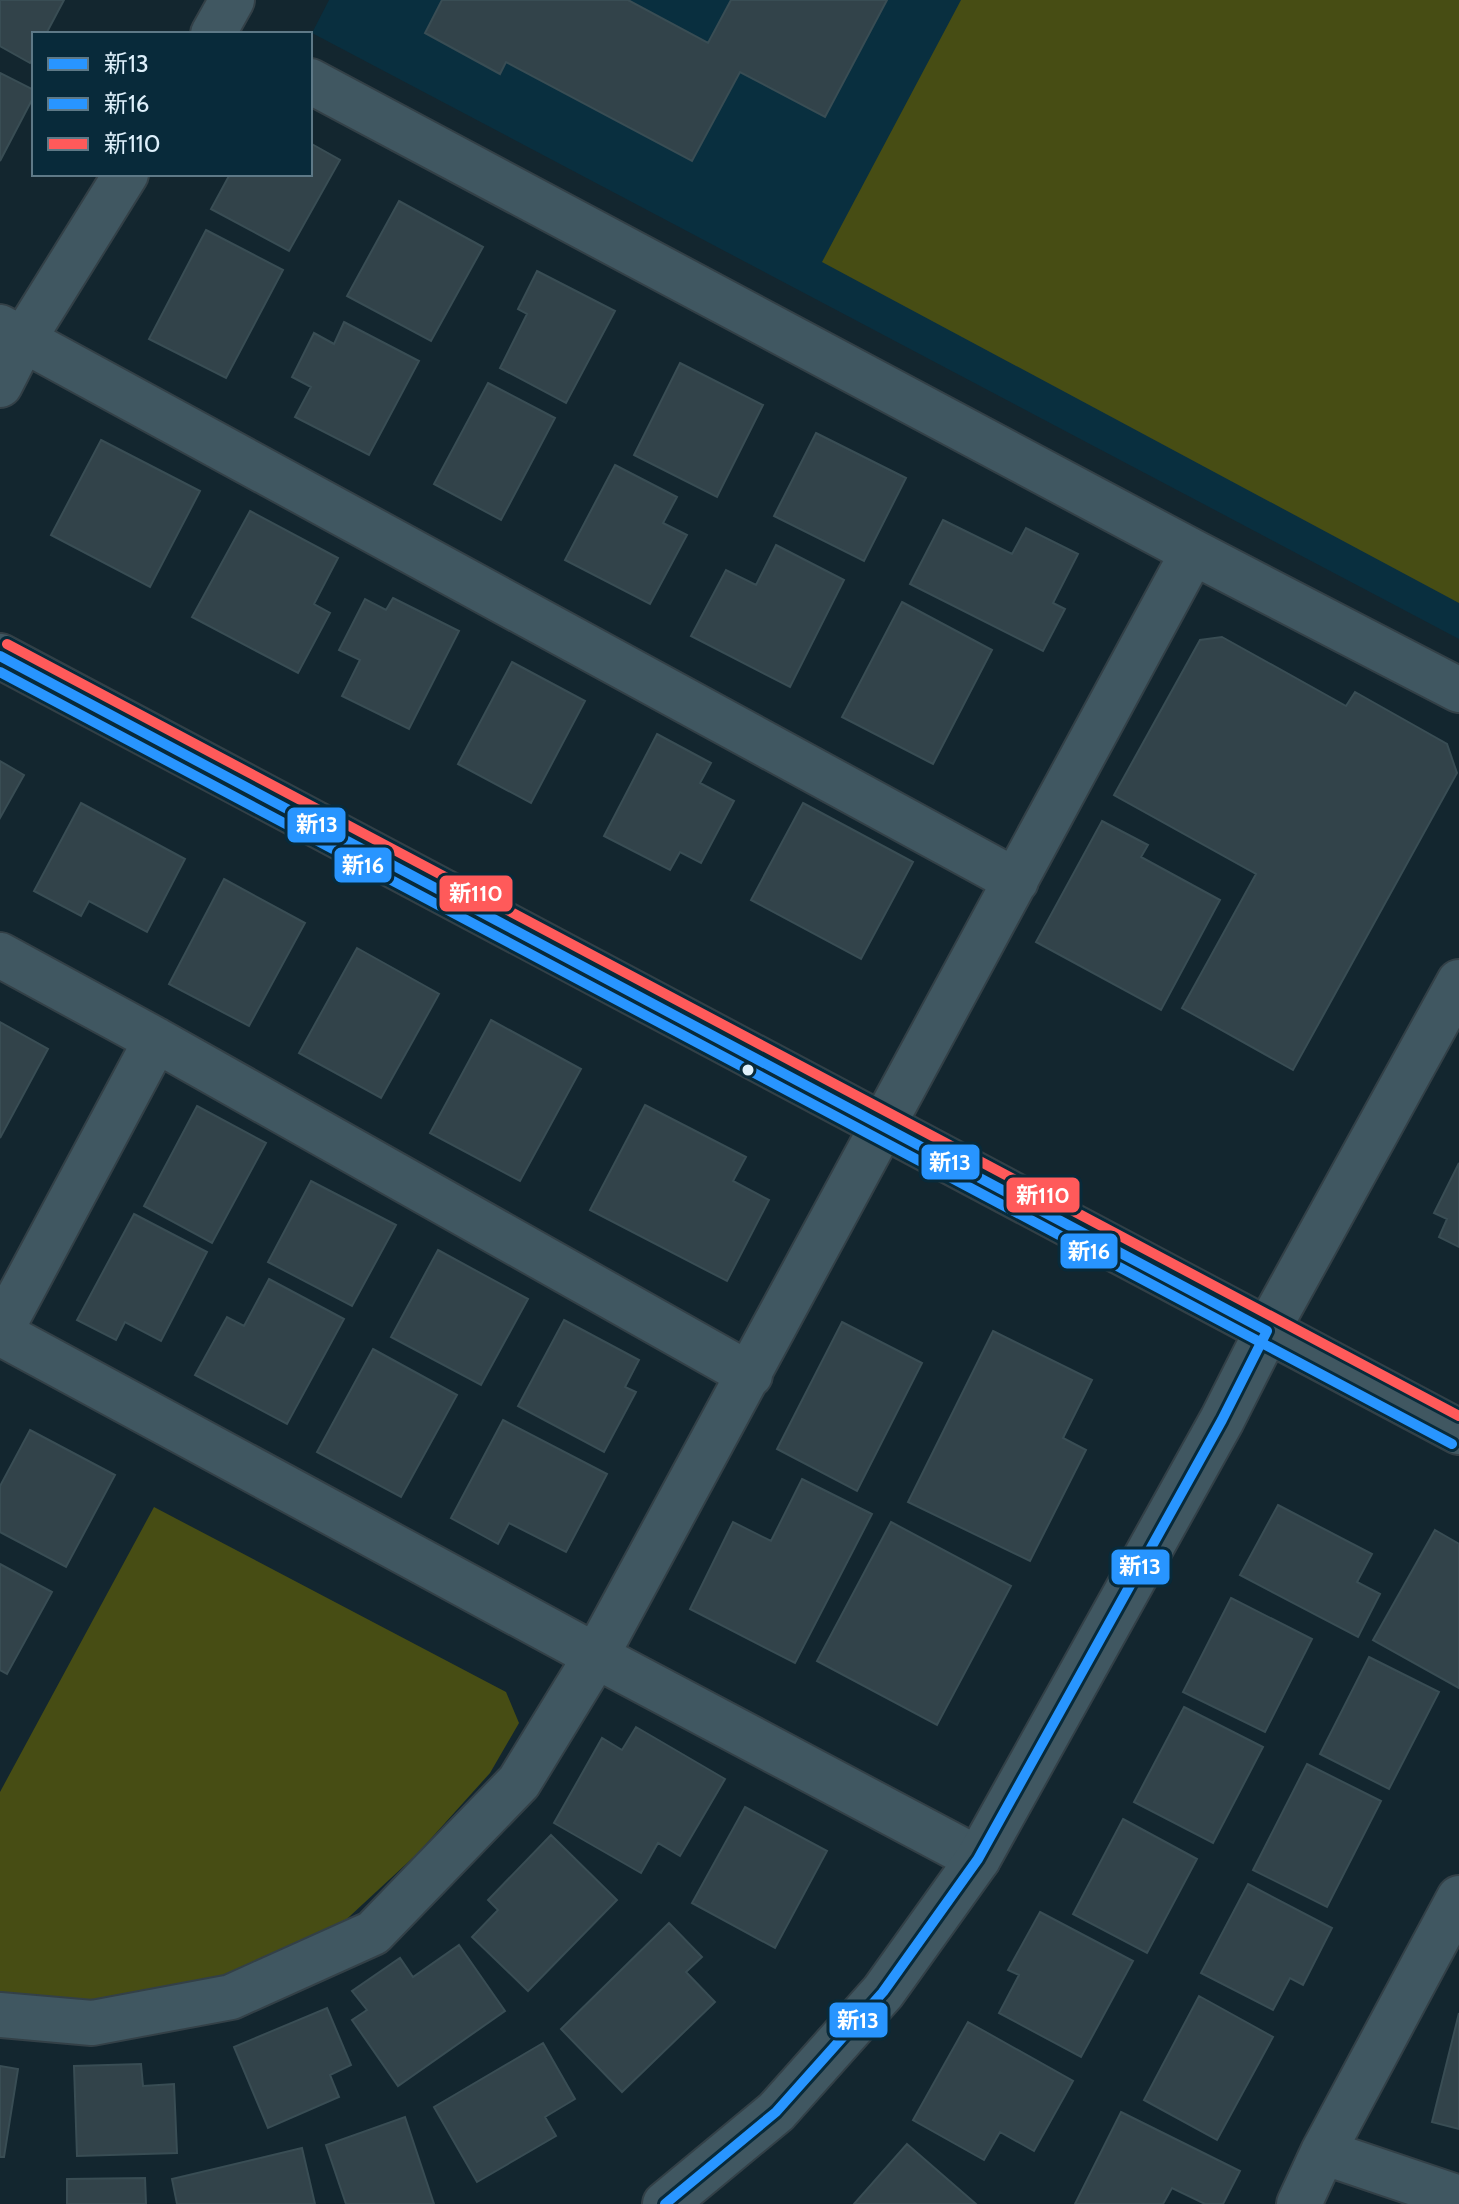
<svg xmlns="http://www.w3.org/2000/svg" width="1459" height="2204" viewBox="0 0 1459 2204" font-family="Cabin,'Noto Sans JP',sans-serif">
<style>
.built{fill:#092f3f}
.green{fill:#474d14}
.building{fill:#32434a;stroke:#394d54;stroke-width:2}
.lines{fill:none;stroke-linecap:round;stroke-linejoin:round}
.street-casing{stroke:#334047;stroke-width:48}
.secondary-casing{stroke:#334047;stroke-width:48}
.street{stroke:#405761;stroke-width:44}
.secondary{stroke:#405761;stroke-width:44}
.bus-1-casing{stroke:#082a3a;stroke-width:16}
.bus-2-casing{stroke:#082a3a;stroke-width:16}
.bus-3-casing{stroke:#082a3a;stroke-width:16}
.bus-1{stroke:#2895ff;stroke-width:10}
.bus-2{stroke:#2895ff;stroke-width:10}
.bus-3{stroke:#ff5a5a;stroke-width:10}
.bus-dot{fill:#def0fb;stroke:#082a3a;stroke-width:3}
.line-badge{stroke:#082a3a;stroke-width:3}
.badge-label{font-size:22px;text-anchor:middle;font-weight:bold;fill:#fff}
</style>
<rect width="100%" height="100%" fill="#13262f"/>
<!-- built -->
<path class="built" d="M329,0H1459V639L312,33Z"/>
<!-- green -->
<path class="green" d="M961,0H1459V603L822,262Z
M154,1507L506,1692L519,1723L490,1773L418,1853L336,1929L258,1971L126,1999L0,2008V1792Z"/>
<!-- building -->
<path class="building" d="M0,0H64L46,34H34V56L30,63L0,46Z
M442,0H628L708,43L731,0H887L825,117L740,72L692,161L506,62L500,74L425,33Z
M0,73L34,90V96L0,161Z
M310,143L340,160L289,251L211,209L230,174H310Z
M399,201L483,247L431,341L347,296Z
M206,230L283,270L226,378L149,339Z
M537,271L615,311L566,403L500,368L527,314L518,309Z
M344,322L419,361L369,455L295,417L311,387L292,377L314,333L334,344Z
M680,363L763,405L717,497L634,455Z
M488,383L555,418L501,520L434,484Z
M816,433L906,478L864,561L774,516Z
M101,440L200,491L150,587L51,535Z
M615,465L677,497L663,523L687,535L650,604L565,560Z
M250,511L338,558L314,604L330,613L298,673L192,617Z
M943,520L1012,554L1026,528L1078,554L1053,603L1065,609L1043,651L910,584Z
M776,545L844,580L790,687L691,636L726,570L756,585Z
M393,598L459,631L409,729L342,696L360,660L339,650L365,599L386,610Z
M902,602L992,650L933,764L842,717Z
M1222,637L1346,706L1355,692L1447,744L1457,773L1293,1070L1182,1008L1256,874L1114,795L1200,640Z
M512,662L585,701L531,803L458,764Z
M657,734L711,763L700,783L734,801L701,863L680,852L670,870L604,836Z
M0,761L24,775L0,818Z
M81,803L185,859L147,932L89,901L81,916L34,891Z
M803,803L913,862L861,959L751,900Z
M1102,821L1148,845L1141,857L1220,900L1161,1010L1036,942Z
M224,879L305,923L249,1026L169,984Z
M357,948L439,994L381,1098L299,1053Z
M491,1020L581,1069L520,1181L430,1133Z
M0,1022L48,1049L0,1138Z
M645,1105L746,1157L733,1181L769,1200L727,1281L590,1210Z
M197,1106L266,1143L212,1243L144,1206Z
M1459,1163V1247L1439,1237L1447,1219L1434,1213Z
M311,1181L396,1225L352,1306L268,1262Z
M134,1214L207,1252L161,1341L125,1322L116,1340L77,1320Z
M438,1250L528,1299L481,1385L391,1337Z
M269,1279L344,1319L287,1424L195,1375L227,1317L244,1326Z
M564,1320L639,1360L625,1387L636,1392L604,1452L518,1406Z
M842,1322L922,1363L857,1491L777,1449Z
M993,1331L1092,1380L1063,1438L1086,1450L1030,1561L908,1502Z
M373,1349L457,1395L401,1497L317,1452Z
M503,1420L607,1474L566,1552L509,1523L498,1544L451,1518Z
M30,1430L115,1475L66,1567L0,1532V1486Z
M802,1479L872,1514L795,1663L690,1609L733,1522L771,1541Z
M1278,1505L1372,1554L1357,1582L1380,1594L1358,1637L1240,1575Z
M891,1522L1011,1586L937,1725L817,1661Z
M1435,1530L1459,1544V1688L1373,1640Z
M0,1564L52,1592L7,1674L0,1670Z
M1231,1598L1312,1639L1265,1732L1183,1692Z
M1369,1657L1439,1692L1389,1789L1320,1754Z
M1184,1707L1263,1747L1213,1843L1134,1802Z
M636,1727L725,1779L680,1856L658,1843L641,1873L554,1823L602,1738L622,1750Z
M1307,1764L1381,1801L1327,1907L1253,1870Z
M745,1807L827,1851L775,1948L692,1903Z
M1123,1819L1197,1859L1147,1953L1073,1914Z
M551,1835L617,1900L528,1991L472,1937L498,1910L488,1900Z
M1248,1884L1332,1928L1303,1985L1290,1978L1273,2010L1201,1973Z
M1040,1912L1133,1961L1081,2057L999,2013L1019,1975L1008,1970Z
M669,1923L702,1957L686,1972L715,2002L622,2092L561,2029Z
M459,1945L505,2011L398,2086L352,2020L367,2010L352,1991L400,1958L413,1977Z
M1199,1996L1273,2037L1217,2140L1144,2100Z
M327,2008L351,2065L330,2075L339,2097L268,2128L234,2047Z
M1459,2013V2129L1432,2122Z
M968,2022L1073,2081L1034,2151L1000,2132L984,2160L913,2120Z
M543,2043L575,2099L545,2117L556,2136L477,2182L434,2107Z
M141,2064L143,2086L174,2084L177,2153L77,2156L74,2066Z
M0,2066L18,2069L4,2157H0Z
M1121,2112L1240,2171L1223,2204H1205L1172,2188L1163,2204H1075Z
M405,2117L434,2204H346L326,2145Z
M907,2144L976,2204H854Z
M302,2148L315,2204H177L172,2179Z
M145,2178L146,2204H67V2179Z"/>
<g class="lines">
<defs>
<path id="street" d="M213,34L232,0
M310,81L1193,552L1459,690
M0,327L1016,881
M0,385L23,340L126,174
M0,955L156,1040L750,1375
M0,1332L156,1040
M0,1333L596,1656L978,1859
M0,2015L92,2023L231,1997L373,1933L519,1782L596,1656L1193,552
M1323,2152L1459,2198
M1299,2204L1323,2152L1459,1898"/>
<path id="secondary" d="M0,656L1459,1432
M665,2204L776,2112L883,1992L978,1859L1222,1420L1267,1331L1459,982"/>
</defs>
<!-- street casing -->
<use href="#street" class="street-casing"/>
<!-- secondary casing -->
<use href="#secondary" class="secondary-casing"/>
<!-- street -->
<use href="#street" class="street"/>
<!-- secondary -->
<use href="#secondary" class="secondary"/>
<defs>
<path id="bus-1" d="M0,656L1267,1331
M665,2204L776,2112L883,1992L978,1859L1222,1420L1267,1331"/>
<path id="bus-2" d="M0,672L1452,1444"/>
<path id="bus-3" d="M7,644L1459,1416"/>
</defs>
<!-- bus-1 casing -->
<use href="#bus-1" class="bus-1-casing"/>
<!-- bus-2 casing -->
<use href="#bus-2" class="bus-2-casing"/>
<!-- bus-3 casing -->
<use href="#bus-3" class="bus-3-casing"/>
<!-- bus-1 -->
<use href="#bus-1" class="bus-1"/>
<!-- bus-2 -->
<use href="#bus-2" class="bus-2"/>
<!-- bus-3 -->
<use href="#bus-3" class="bus-3"/>
</g>
<!-- markers -->
<circle class="bus-dot" cx="748" cy="1070" r="7"/>
<g class="line-badge">
<rect x="286" y="806" width="61" height="38" rx="8" fill="#2895ff"/>
<rect x="333" y="846" width="60" height="38" rx="8" fill="#2895ff"/>
<rect x="438" y="874" width="76" height="39" rx="8" fill="#ff5a5a"/>
<rect x="920" y="1143" width="61" height="38" rx="8" fill="#2895ff"/>
<rect x="1005" y="1176" width="76" height="38" rx="8" fill="#ff5a5a"/>
<rect x="1059" y="1232" width="60" height="38" rx="8" fill="#2895ff"/>
<rect x="1110" y="1548" width="61" height="38" rx="8" fill="#2895ff"/>
<rect x="828" y="2001" width="61" height="38" rx="8" fill="#2895ff"/>
</g>
<g class="badge-label">
<text x="317" y="832">新13</text>
<text x="363" y="873">新16</text>
<text x="476" y="901">新110</text>
<text x="950" y="1170">新13</text>
<text x="1043" y="1203">新110</text>
<text x="1089" y="1259">新16</text>
<text x="1140" y="1574">新13</text>
<text x="858" y="2028">新13</text>
</g>
<!-- legend -->
<rect x="32" y="32" width="280" height="144" fill="#082a3a" stroke="#5e7987" stroke-width="2"/>
<rect x="48" y="58" width="40" height="12" fill="#2895ff" stroke="#5e7987" stroke-width="2"/>
<text x="104" y="72" font-size="24" fill="#def0fb">新13</text>
<rect x="48" y="98" width="40" height="12" fill="#2895ff" stroke="#5e7987" stroke-width="2"/>
<text x="104" y="112" font-size="24" fill="#def0fb">新16</text>
<rect x="48" y="138" width="40" height="12" fill="#ff5a5a" stroke="#5e7987" stroke-width="2"/>
<text x="104" y="152" font-size="24" fill="#def0fb">新110</text>
</svg>
